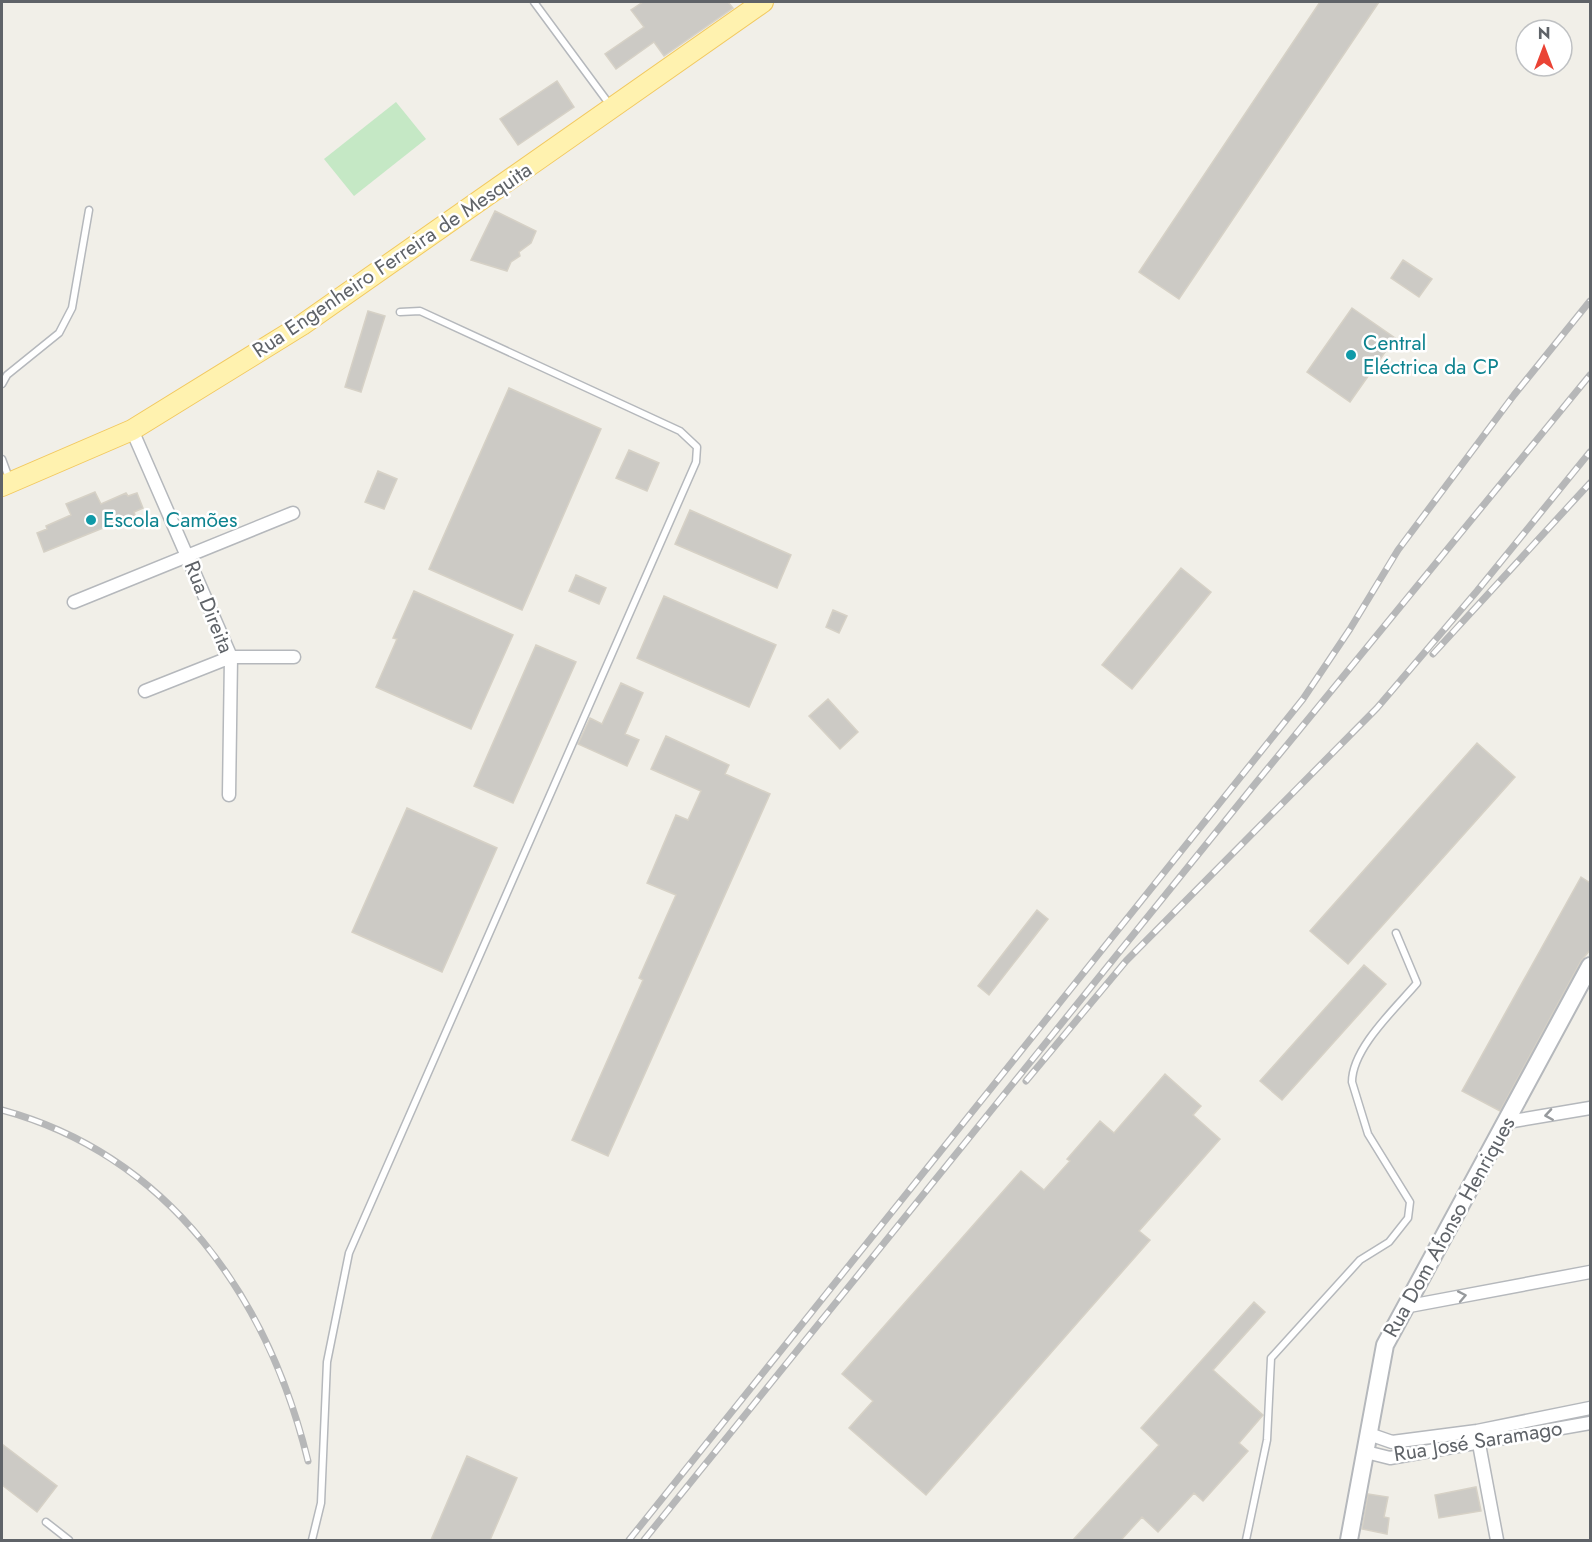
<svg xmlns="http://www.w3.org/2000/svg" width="1592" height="1542" viewBox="0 0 1592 1542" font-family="Jost,sans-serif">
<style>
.green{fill:#c5e8c5}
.building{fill:#cccac5;stroke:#d6d1c6;stroke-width:1.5}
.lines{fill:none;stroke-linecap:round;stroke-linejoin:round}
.service-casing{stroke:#b5b8bc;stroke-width:9}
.minor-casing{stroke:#b5b8bc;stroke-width:15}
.tertiary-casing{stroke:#b5b8bc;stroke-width:20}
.primary-casing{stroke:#f2c960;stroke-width:22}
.service{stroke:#fff;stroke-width:6}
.minor{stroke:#fff;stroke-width:12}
.tertiary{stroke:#fff;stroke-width:16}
.primary{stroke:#fff2af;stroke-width:20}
.rail-casing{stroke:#b6b7b8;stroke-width:7}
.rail{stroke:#fff;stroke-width:4.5;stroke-dasharray:14;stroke-linecap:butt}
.oneway{stroke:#979a9d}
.culture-dot{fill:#0f9aa8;stroke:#fff;stroke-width:2}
.labels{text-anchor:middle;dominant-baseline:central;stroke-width:5;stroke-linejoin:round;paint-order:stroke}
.street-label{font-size:21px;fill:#5f6368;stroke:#fff}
.culture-label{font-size:21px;fill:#0d838f;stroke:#fff;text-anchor:start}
</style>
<rect width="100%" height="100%" fill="#f1efe8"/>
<!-- green -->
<path class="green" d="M396,102L426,139L354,196L324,159Z"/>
<!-- building -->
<path class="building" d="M643,2H728L733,8L664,56L654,42L616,69L605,54L644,27L631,10Z
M1320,2H1379L1179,299L1139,272Z
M557,81L574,107L518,145L500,119Z
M495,211L536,231L531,243L519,252L520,256L511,262L507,271L471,260Z
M1403,260L1432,279L1419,297L1391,278Z
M1352,308L1395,338L1350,402L1307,372Z
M368,311L385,316L361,392L345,387Z
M509,388L601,429L522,610L429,569Z
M629,450L659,463L647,491L616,478Z
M378,471L397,479L384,509L365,502Z
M95,492L101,504L126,493L128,496L137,493L143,508L134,512L135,515L44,552L37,533L47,529L46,526L71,515L66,504Z
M690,510L791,555L777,588L675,544Z
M1181,568L1211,592L1132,689L1102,665Z
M576,575L606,588L599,604L569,591Z
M414,591L513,635L471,729L376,687L397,639L393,638Z
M664,596L776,645L749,707L637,658Z
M833,610L847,616L839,633L826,627Z
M536,645L576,662L513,803L474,786Z
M621,683L643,693L625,734L639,740L627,766L578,744L590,718L602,724Z
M828,699L858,732L840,749L809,716Z
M666,736L729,765L725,774L770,794L608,1156L572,1140L643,980L639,978L676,895L647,883L676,815L688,820L701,791L651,769Z
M1477,743L1515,777L1348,964L1310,931Z
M407,808L497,848L442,972L352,932Z
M1581,877L1590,883V950L1581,961L1500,1111L1462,1091Z
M1037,910L1048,919L989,995L978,986Z
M1364,965L1386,984L1282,1100L1260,1081Z
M1165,1074L1201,1106L1193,1115L1220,1139L1139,1231L1150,1240L926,1495L849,1428L873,1401L842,1374L1021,1171L1044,1190L1070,1161L1067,1159L1100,1121L1114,1133Z
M1254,1302L1265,1312L1213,1370L1263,1415L1239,1443L1248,1451L1203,1501L1194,1493L1158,1532L1142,1517L1121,1540H1073L1159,1445L1141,1428Z
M2,1444L57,1486L37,1512L2,1485Z
M467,1456L517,1478L490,1540H431Z
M1476,1487L1481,1511L1439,1518L1435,1495Z
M1368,1494L1388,1497L1384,1517L1389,1518L1387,1534L1362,1529Z"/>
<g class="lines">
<defs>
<path id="service" d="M534,2L610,105
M2,384L7,375L59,333L72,308L89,210
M2,459L9,478
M46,1522L69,1540
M312,1540L321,1503L327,1362L349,1253L696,462L697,447L680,431L420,311L400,312
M1246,1540L1267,1440L1271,1358L1360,1260L1389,1242L1408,1218L1410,1202L1368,1134L1352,1082C1352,1048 1396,1008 1417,983L1396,933"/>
<path id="minor" d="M132,430L231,657L229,795
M74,602L293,513
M145,691L231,657H294
M1507,1122L1590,1108
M1404,1307L1590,1272
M1369,1434L1392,1442L1477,1431L1590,1408
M1479,1444L1497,1540
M1366,1452L1390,1458L1590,1423"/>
<path id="tertiary" d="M1349,1540L1385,1345L1590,966"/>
<path id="primary" d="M2,486L132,430L302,325L763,2"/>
</defs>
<!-- service casing -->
<use href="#service" class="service-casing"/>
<!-- minor casing -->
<use href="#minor" class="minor-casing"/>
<!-- tertiary casing -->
<use href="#tertiary" class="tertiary-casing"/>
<!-- primary casing -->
<use href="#primary" class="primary-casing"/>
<!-- service -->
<use href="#service" class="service"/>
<!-- minor -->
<use href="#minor" class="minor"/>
<!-- tertiary -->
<use href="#tertiary" class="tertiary"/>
<!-- primary -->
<use href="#primary" class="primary"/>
<defs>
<path id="rail" d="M1433,654L1590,483
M1026,1081L1126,961L1377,708L1477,591L1590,452
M2,1110C170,1156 268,1298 308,1461
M629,1540L1303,699L1350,629L1398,550L1514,395L1590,301
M644,1540L1255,784L1590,375"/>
</defs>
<!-- rail casing -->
<use href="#rail" class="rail-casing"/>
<!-- rail -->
<use href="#rail" class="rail"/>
</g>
<!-- one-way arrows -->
<defs><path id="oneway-chevron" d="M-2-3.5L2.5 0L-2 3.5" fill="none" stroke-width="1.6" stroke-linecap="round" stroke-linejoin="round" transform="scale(1.5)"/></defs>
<g class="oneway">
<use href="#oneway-chevron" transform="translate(1549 1115) rotate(171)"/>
<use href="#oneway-chevron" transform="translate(1462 1296) rotate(-11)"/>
</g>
<!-- markers -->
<g class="culture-dot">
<circle cx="1351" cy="355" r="6"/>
<circle cx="91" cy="520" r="6"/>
</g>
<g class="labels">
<!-- street labels -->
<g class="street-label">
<text transform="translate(392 260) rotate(-34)">Rua Engenheiro Ferreira de Mesquita</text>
<text transform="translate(209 607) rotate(68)">Rua Direita</text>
<text transform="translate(1449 1227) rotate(-61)">Rua Dom Afonso Henriques</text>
<text transform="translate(1478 1441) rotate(-9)">Rua José Saramago</text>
</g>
<!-- culture labels -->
<g class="culture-label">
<text x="1363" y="343">Central<tspan x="1363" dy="24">Eléctrica da CP</tspan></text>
<text x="103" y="520">Escola Camões</text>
</g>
</g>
<!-- border -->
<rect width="1592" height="1542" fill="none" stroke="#5f6368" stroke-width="6"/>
<!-- north arrow -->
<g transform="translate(1544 48)"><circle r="28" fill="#ffffff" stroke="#bfc1c3" stroke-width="1.5"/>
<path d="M0-4.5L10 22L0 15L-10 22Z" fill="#ea4335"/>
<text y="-9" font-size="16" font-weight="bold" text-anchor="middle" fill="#5f6368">N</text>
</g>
</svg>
